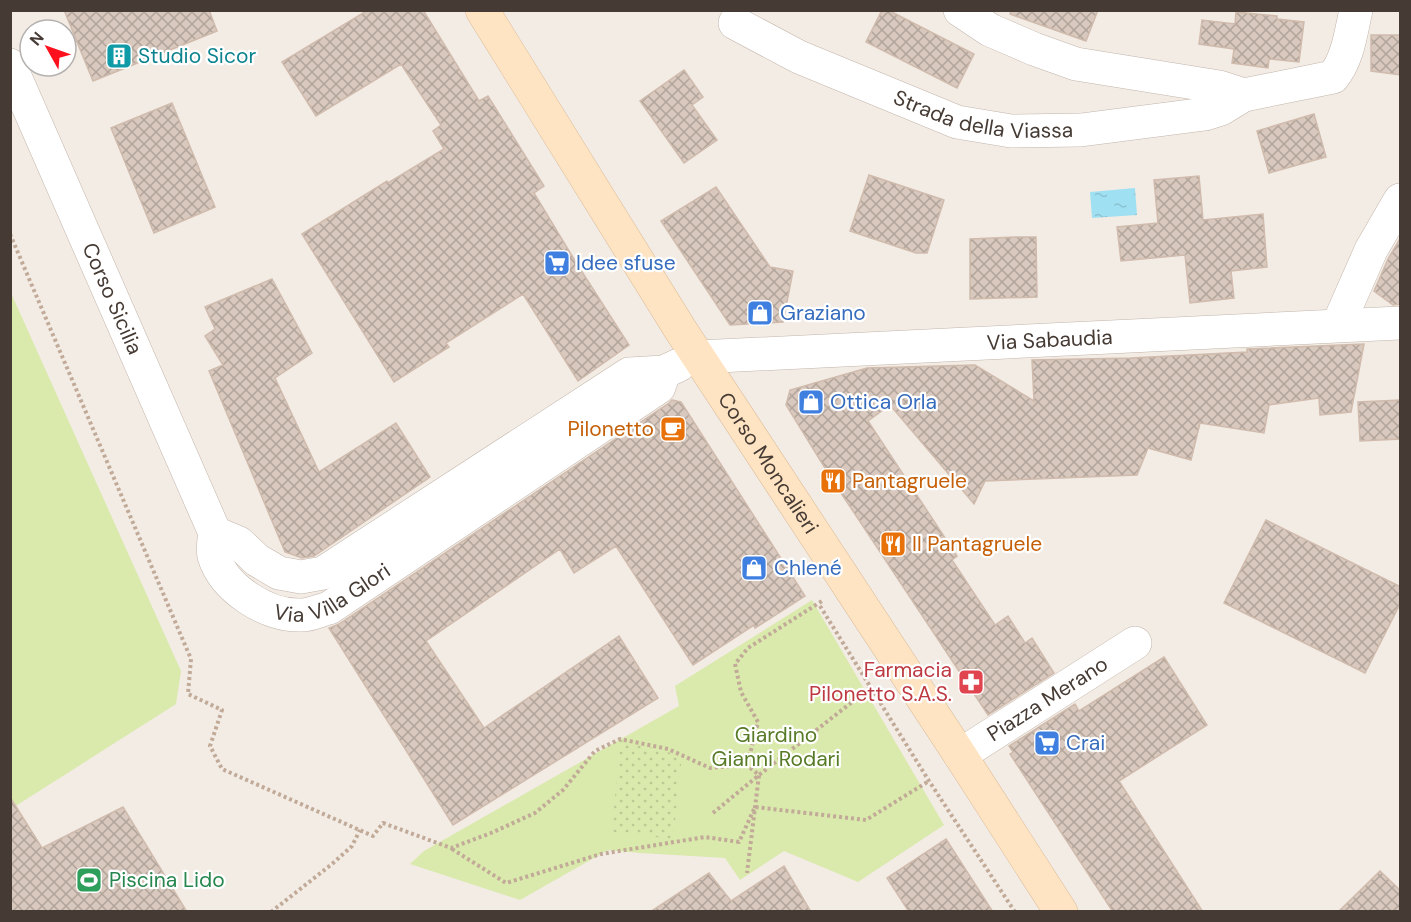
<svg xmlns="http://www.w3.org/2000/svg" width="1411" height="922" viewBox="0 0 1411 922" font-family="'DM Sans',sans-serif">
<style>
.green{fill:#dae9ac}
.park{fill:url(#park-dots)}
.water{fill:url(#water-ripples)}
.building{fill:url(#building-cross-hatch);stroke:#d0bbad;stroke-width:1.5}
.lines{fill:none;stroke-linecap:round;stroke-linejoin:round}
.minor-casing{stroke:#c2b5aa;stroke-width:34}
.tertiary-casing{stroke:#c2b5aa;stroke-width:34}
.secondary-casing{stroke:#d8b995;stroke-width:34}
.path{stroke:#c1aa98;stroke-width:4;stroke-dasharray:3 3;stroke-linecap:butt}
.minor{stroke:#fff;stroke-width:33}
.tertiary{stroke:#fff;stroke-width:33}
.secondary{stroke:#ffe4c3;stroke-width:33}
.labels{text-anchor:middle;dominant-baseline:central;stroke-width:4.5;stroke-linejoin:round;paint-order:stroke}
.culture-label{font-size:21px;fill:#0d838f;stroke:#fff;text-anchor:start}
.street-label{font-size:21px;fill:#463b34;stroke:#fff}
.shop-label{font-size:21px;fill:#366cbe;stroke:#fff;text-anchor:start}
.food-label{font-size:21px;fill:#c56008;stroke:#fff;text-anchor:start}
.health-label{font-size:21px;fill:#be3a42;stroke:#fff;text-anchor:end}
.park-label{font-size:21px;fill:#567a26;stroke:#fff}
.leisure-label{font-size:21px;fill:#27864d;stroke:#fff;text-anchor:start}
</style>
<defs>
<pattern id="park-dots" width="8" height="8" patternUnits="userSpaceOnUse" patternTransform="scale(1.5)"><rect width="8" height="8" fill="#dae9ac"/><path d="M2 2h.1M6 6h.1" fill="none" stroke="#bcc995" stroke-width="1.8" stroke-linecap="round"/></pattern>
<pattern id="water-ripples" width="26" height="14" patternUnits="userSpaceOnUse" patternTransform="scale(1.5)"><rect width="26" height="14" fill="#9fe1f3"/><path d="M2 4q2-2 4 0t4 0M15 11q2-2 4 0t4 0" fill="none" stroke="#8ac2d1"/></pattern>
<pattern id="building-cross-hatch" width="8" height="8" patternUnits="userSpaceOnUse" patternTransform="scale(1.5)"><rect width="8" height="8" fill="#d8c8bd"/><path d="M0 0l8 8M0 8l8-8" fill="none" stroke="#b1a49a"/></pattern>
</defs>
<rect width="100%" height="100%" fill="#f3ece5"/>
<!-- green -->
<path class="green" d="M11,293L181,671L176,704L11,809Z
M812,600L944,825L858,882L784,851L740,880L725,858L640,853L608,850L520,900L410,864L424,851L679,706L675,686Z"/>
<!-- park -->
<path class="park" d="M620,739L682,756L673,839L612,832Z"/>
<!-- water -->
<path class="water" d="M1135,188L1137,215L1092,218L1090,192Z"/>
<!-- building -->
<path class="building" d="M64,10H209L217,31L93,81Z
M368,10H423L479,101L488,96L544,186L534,193L577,264L629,345L578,381L523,294L446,343L449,347L394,382L302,234L387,181L388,183L444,149L433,131L441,125L401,64L316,116L282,62Z
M882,10H888L974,54L957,88L866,42Z
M1011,10H1098L1086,41L1010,14Z
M1236,12L1277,16V19L1304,22L1299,62L1269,59L1268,68L1232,63L1234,49L1199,44L1202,20L1235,24Z
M1371,35H1401V75L1371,71Z
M684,70L703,97L692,105L717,140L684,163L640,101Z
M172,103L215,207L154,233L111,128Z
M1314,114L1326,157L1269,173L1257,131Z
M869,175L944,200L927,253H916L850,231Z
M1199,176L1203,220L1263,214L1267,267L1231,271L1234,298L1190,303L1185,255L1121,261L1117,227L1158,223L1154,180Z
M716,187L770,267L793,271L783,322L730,325L661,221Z
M1015,237H1036L1037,297L970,299V239Z
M1401,237V304L1393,305L1374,291L1388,259Z
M272,279L312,353L275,378L319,472L396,423L430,477L314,556L302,558L285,552L209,371L223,365L205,336L215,329L205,307Z
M1364,344L1351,412L1320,415L1319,398L1269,405L1264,433L1200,423L1191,460L1148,448L1137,475L985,481L974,504L890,405L868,421L957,556L952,560L995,625L1008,616L1025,643L1032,638L1054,673L988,715L833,481L786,405L790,390L867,368L975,365L1034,401L1032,360L1131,358L1247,352V349Z
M672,400L681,402L805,596L755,628L754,625L693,665L616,546L574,573L560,549L426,641L484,728L619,636L658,698L453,825L329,628L339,624L669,403Z
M1401,400V439L1360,441L1358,402Z
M1266,520L1401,587V602L1365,673L1224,603Z
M1164,657L1207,725L1119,781L1203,912H1113L1010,754L1013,752L1009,746L1075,704L1079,711Z
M10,797L42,848L123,807L187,912H10Z
M946,839L993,912H909L887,878Z
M784,866L811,912H650L709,873L731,901Z
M1380,871L1401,891V912H1338Z"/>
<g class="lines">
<defs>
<g id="minor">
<path d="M960,10L990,30L1034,49L1076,64L1219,87L1244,95L1333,77C1348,59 1351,32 1356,10"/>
<path id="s1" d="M735,23L799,57L957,122L1011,131L1081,130L1205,114L1221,109L1244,95"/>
<path id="s2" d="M10,65L215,533C214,540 212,549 214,556C224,589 268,617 302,615C311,615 320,610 329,608L659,387L664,372"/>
<path d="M1338,325L1371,250L1400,200"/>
<path d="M215,533L239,543L257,560L279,573L301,577L323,573L629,374L664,372L679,365"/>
<path id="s3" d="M960,755L1135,643"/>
</g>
<g id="tertiary">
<path id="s4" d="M698,357L1400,323"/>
</g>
<g id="secondary">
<path id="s5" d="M482,10L680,329L960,755L1061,912"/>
</g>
</defs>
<!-- minor casing -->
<use href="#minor" class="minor-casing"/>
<!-- tertiary casing -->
<use href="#tertiary" class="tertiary-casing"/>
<!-- secondary casing -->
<use href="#secondary" class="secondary-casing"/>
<!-- path -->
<path class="path" d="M10,234L191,659L188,694L222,710L210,746L222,769L373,836L383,823L451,848L491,833L535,813L563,790L595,751L620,739L668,749L710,768L732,766L750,754L758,722L741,692L735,664L748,648L822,601
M820,606L929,781L1015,912
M741,760L759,775L747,873
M713,813L759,775L870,688
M452,849L506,883L601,854L705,837L739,842L755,807L866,820L929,781
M271,912L332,864L352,846L360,830"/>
<!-- minor -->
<use href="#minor" class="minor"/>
<!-- tertiary -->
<use href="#tertiary" class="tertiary"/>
<!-- secondary -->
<use href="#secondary" class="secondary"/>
</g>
<!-- icons -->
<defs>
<symbol id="building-square" viewBox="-11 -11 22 22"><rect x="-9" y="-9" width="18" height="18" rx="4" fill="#0f9aa8" stroke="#fff"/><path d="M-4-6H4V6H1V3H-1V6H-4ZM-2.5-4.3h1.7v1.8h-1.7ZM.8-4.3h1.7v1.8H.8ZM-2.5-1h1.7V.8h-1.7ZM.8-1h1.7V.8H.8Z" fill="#fff"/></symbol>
<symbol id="supermarket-square" viewBox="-11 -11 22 22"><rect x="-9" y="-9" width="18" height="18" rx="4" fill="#3f7fe0" stroke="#fff"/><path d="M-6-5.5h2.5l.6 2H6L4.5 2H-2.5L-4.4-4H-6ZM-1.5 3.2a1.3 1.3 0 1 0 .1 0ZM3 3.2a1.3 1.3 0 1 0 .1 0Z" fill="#fff"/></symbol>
<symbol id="shop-square" viewBox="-11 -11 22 22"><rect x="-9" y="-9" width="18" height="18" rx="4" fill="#3f7fe0" stroke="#fff"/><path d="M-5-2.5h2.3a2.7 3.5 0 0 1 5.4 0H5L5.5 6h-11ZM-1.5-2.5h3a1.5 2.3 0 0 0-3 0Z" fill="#fff"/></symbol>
<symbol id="cafe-square" viewBox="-11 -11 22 22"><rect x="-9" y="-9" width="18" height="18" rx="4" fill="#e8710a" stroke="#fff"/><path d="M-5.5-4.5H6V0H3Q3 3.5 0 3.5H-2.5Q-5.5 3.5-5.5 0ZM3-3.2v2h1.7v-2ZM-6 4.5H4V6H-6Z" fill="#fff"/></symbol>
<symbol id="restaurant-square" viewBox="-11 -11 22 22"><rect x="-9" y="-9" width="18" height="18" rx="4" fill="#e8710a" stroke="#fff"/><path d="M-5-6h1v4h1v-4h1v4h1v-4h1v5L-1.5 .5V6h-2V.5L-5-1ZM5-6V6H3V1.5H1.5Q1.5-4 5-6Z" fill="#fff"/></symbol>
<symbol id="pharmacy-square" viewBox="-11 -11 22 22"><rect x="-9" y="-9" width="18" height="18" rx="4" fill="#e0444e" stroke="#fff"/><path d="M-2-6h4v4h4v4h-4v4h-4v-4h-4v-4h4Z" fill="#fff"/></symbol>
<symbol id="stadium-square" viewBox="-11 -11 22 22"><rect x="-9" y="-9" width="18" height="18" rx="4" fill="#2e9e5b" stroke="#fff"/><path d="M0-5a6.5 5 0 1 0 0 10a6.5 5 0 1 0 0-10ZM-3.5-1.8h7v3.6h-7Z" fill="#fff"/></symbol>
</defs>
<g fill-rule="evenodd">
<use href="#building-square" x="104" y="41" width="30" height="30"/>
<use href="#supermarket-square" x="542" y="248" width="30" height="30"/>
<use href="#shop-square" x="745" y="298" width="30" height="30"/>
<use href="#shop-square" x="796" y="387" width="30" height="30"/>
<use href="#cafe-square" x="658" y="414" width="30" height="30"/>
<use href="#restaurant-square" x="818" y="466" width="30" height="30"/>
<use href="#restaurant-square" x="878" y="529" width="30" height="30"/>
<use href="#shop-square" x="739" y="553" width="30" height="30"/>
<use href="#pharmacy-square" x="956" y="667" width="30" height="30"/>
<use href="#supermarket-square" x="1032" y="728" width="30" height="30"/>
<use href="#stadium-square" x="74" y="865" width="30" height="30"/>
</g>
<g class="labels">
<!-- culture labels -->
<g class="culture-label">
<text x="138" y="56">Studio Sicor</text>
</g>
<!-- street labels -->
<g class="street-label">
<text stroke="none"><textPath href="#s1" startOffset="268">Strada della Viassa</textPath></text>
<text stroke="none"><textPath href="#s2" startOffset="255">Corso Sicilia</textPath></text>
<text stroke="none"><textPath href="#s4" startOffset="352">Via Sabaudia</textPath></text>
<text stroke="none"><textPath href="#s5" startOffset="536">Corso Moncalieri</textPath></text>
<text stroke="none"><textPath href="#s2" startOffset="682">Via Villa Glori</textPath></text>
<text stroke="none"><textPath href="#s3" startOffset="104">Piazza Merano</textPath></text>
</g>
<!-- shop labels -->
<g class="shop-label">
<text x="576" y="263">Idee sfuse</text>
<text x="780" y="313">Graziano</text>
<text x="830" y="402">Ottica Orla</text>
<text x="774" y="568">Chlené</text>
<text x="1066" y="743">Crai</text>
</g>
<!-- food labels -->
<g class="food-label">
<text x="654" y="429" text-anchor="end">Pilonetto</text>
<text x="852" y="481">Pantagruele</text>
<text x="912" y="544">Il Pantagruele</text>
</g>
<!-- health labels -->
<g class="health-label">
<text x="952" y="670">Farmacia<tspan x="952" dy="24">Pilonetto S.A.S.</tspan></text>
</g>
<!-- park labels -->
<g class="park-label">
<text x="776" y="735">Giardino<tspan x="776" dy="24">Gianni Rodari</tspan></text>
</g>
<!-- leisure labels -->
<g class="leisure-label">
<text x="109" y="880">Piscina Lido</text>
</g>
</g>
<!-- border -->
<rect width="1411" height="922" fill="none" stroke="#463b34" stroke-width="24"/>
<!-- north arrow -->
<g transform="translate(48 48) rotate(310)"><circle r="28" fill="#ffffff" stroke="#b5b1ae" stroke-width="1.5"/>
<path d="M0-4.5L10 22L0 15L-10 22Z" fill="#ff101d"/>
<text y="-9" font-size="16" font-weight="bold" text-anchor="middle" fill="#463b34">N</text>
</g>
</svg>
